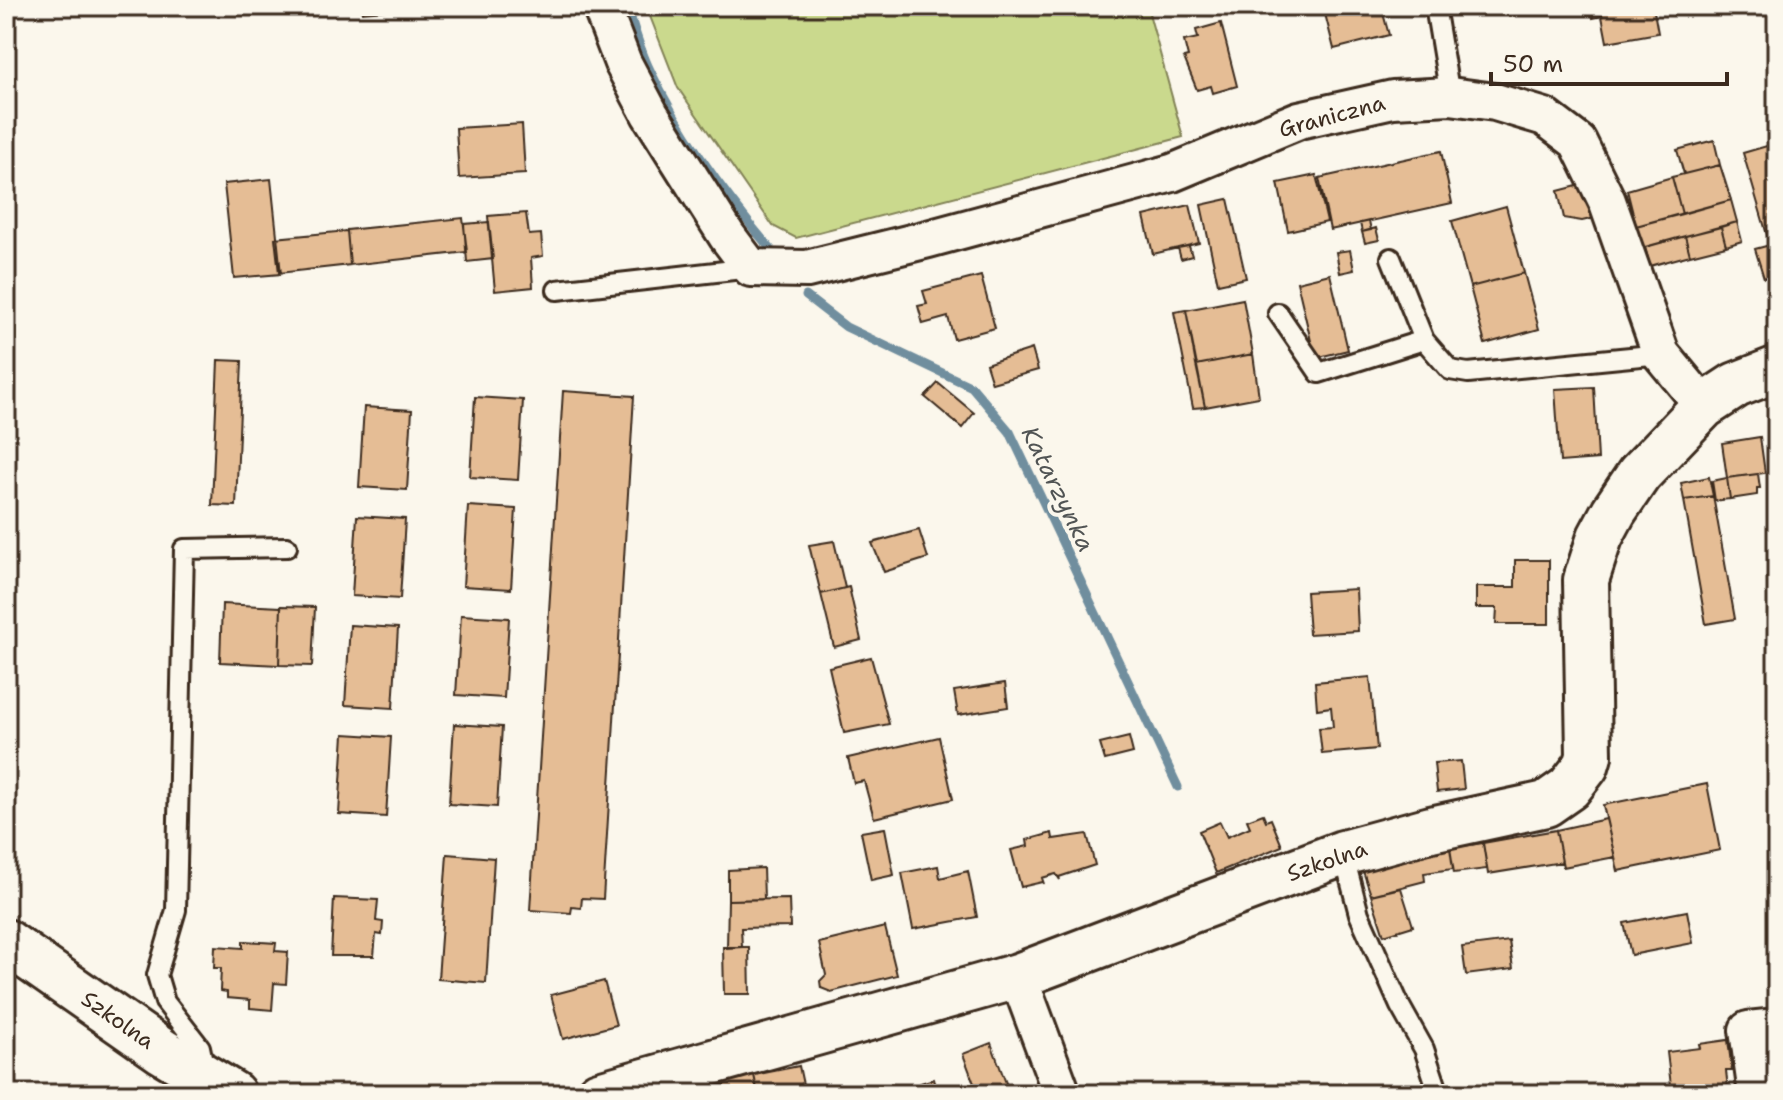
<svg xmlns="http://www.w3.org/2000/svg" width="1783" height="1100" viewBox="0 0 1783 1100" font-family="'Shantell Sans',sans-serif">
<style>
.green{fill:#cad98d;stroke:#828256;stroke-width:2}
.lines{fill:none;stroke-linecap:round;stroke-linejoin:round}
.stream{stroke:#708e9e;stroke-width:9}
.building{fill:#e5bd95;stroke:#3b2a1e;stroke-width:2}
.lane-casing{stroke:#3b2a1e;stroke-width:24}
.street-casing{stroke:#3b2a1e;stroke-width:42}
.secondary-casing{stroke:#3b2a1e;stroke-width:50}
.lane{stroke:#fbf7ec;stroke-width:18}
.street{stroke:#fbf7ec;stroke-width:36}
.secondary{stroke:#fbf7ec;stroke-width:44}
.labels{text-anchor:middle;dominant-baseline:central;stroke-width:8;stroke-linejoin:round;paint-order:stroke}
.street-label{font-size:22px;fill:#3b2a1e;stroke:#fbf7ec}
.water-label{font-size:24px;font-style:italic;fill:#515454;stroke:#fbf7ec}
</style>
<rect width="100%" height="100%" fill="#fbf7ec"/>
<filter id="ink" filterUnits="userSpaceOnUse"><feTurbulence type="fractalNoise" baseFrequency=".0125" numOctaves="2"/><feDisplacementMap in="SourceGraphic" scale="16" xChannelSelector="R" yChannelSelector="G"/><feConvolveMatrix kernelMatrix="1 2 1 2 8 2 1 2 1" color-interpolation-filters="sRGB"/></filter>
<g filter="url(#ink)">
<!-- green -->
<path class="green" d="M646,6H1147L1183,137L796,238L773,226L678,88Z"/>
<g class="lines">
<!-- stream -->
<path class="stream" d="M627,6C634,27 640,50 650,70C682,137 725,196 774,253
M806,296L846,327L972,387L1010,432L1178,787"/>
</g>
<!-- building -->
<path class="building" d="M361,6H411V8L362,12Z
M1323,6H1381L1389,35L1334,49Z
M1591,6H1653L1658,33L1607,42L1602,16L1593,18Z
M1221,23L1237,86L1213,93L1211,86L1197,90L1184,58L1188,57L1184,41L1198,38L1196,30Z
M522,124L525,174L459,178L456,128Z
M1714,140L1720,165L1684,174L1677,150Z
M1777,143V274L1764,278L1755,249L1770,245L1743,153Z
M1441,151L1452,203L1330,230L1319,178Z
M1720,165L1731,200L1682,214L1672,177Z
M1316,175L1327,222L1288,231L1278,183Z
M1672,177L1682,214L1636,226L1627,190Z
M271,179L281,274L234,278L224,184Z
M1577,186L1581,187L1595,218L1582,221L1564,218L1558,191Z
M1228,199L1246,278L1218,284L1201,205Z
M1731,200L1737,222L1642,248L1636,226Z
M1190,205L1199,243L1153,254L1144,216Z
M1506,206L1524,273L1470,287L1452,221Z
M526,213L529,235L541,234L543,256L531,258L533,287L495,291L488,216Z
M463,218L467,252L350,265L347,230Z
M1369,221L1371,230L1362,232L1360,223Z
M489,222L493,259L467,262L464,224Z
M1737,222L1742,241L1726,246L1721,227Z
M1721,227L1726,246L1690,255L1685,236Z
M1376,228L1379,240L1365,243L1362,232Z
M347,231L350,265L279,273L275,238Z
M1685,236L1690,255L1650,266L1645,247Z
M1189,246L1192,256L1181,259L1178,248Z
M1350,250L1354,270L1340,273L1336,252Z
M1524,273L1539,329L1485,344L1470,287Z
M1330,274L1348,350L1315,358L1297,282Z
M981,276L995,328L954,339L948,317L923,324L918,306L927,304L923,291Z
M1243,299L1253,354L1196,365L1186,310Z
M1186,310L1205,407L1193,408L1174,312Z
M1032,349L1038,370L992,383L986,364Z
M1253,354L1259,397L1205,407L1196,365Z
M218,360L242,361L236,506L212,505Z
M938,383L974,413L962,428L925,397Z
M1594,387L1598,459L1560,462L1555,389Z
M563,391L634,396L603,899L582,898L581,908L572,907L571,913L530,910Z
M475,397L523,400L518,480L470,477Z
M364,407L412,410L407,490L359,487Z
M1760,437L1765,473L1727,478L1722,443Z
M1758,474L1760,488H1757V495L1730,499L1727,478Z
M1709,477L1713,496L1684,500L1681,483Z
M1727,478L1730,499L1715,501L1712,481Z
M1713,496L1735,619L1706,624L1684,500Z
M468,506L516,509L511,589L463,586Z
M1773,509H1777V550Z
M357,516L405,519L400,599L352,596Z
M919,530L928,558L884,572L872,543Z
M834,541L845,588L821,594L809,545Z
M1515,560H1549V624H1496L1497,608H1476V587H1515Z
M849,587L861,640L834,647L821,594Z
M1356,589L1358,631L1309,634L1306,592Z
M222,604L281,607L279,665L220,662Z
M281,606L315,607L312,666L279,665Z
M461,615L509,618L504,698L456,695Z
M350,625L398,628L393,708L345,705Z
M871,657L889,724L844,733L829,667Z
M1370,677L1377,749L1322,754L1319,728L1333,727L1331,707L1317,709L1315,682Z
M1005,683L1008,707L958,715L954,691Z
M454,724L502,727L497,807L449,804Z
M344,734L391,737L386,817L339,814Z
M939,737L953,799L874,818L864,781L854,783L848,758Z
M1129,737L1133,753L1105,760L1100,744Z
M1461,761L1464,789L1437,792L1434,763Z
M1707,784L1720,850L1618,871L1603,805Z
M1263,814L1266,821L1271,819L1282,846L1216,873L1199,831L1220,822L1227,837L1250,827L1247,820Z
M1606,819L1615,857L1563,867L1556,830Z
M885,828L894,875L871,880L861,832Z
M1556,830L1562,862L1488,874L1483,843Z
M1052,833L1053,839L1087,834L1095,865L1059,877L1060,880L1056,874L1042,878L1044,884L1042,882L1021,887L1011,850L1028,846L1027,840Z
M1483,843L1487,869L1454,873L1450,848Z
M1450,848L1453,869L1424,873L1425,881L1371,895L1362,868L1400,857Z
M447,854L494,858L486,983L438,979Z
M938,866L940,878L968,871L977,917L913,929L902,873Z
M763,868L764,899L728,900V870Z
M1401,888L1413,926L1384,935L1371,895Z
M334,898L378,900L376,921L383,922L382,935L376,934L374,956H331Z
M789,899L790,927L741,928L742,947L727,948L728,900Z
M1687,911L1693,943L1631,955L1624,923Z
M885,927L897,975L831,992L821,988L820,981L826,975L819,943Z
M243,941L276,943L275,951L288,952L286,984L274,983L272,1010L250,1008V1000L227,998V992L220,991L221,968H214L215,946L243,948Z
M1509,941L1513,969L1466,975L1462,947Z
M723,947H749L750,994H724Z
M604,981L616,1025L563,1039L551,995Z
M1728,1040L1732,1071H1726L1728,1089L1672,1094L1667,1052L1700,1048L1699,1044Z
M991,1043L1010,1094H978L963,1054Z
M799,1066L805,1094H758L754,1075Z
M754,1075L758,1094H713L711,1083Z
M933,1079L937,1094H884L899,1090Z
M1728,1089L1729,1094H1690Z"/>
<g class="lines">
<defs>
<path id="lane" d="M1435,6L1450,96
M1391,258L1424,340L1450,370L1468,373L1661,354
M557,290L751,268
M1278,313L1319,373L1424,340
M1343,853L1359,914L1400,1006L1424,1049L1439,1094
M205,1071L200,1047L165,1002L157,975L176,910L184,549L287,547"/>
<path id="street" d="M601,6L623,63L650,114L727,236L751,268L807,269L928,239L1172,173L1299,120L1393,99L1450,96L1495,102L1545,117L1578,142L1607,201L1661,354L1704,406
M1018,976L1062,1094
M1757,1094L1748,1030L1777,1027"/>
<path id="secondary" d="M6,942L162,1051L233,1094
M599,1094L1018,976L1343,853L1431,829L1546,804L1569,788L1586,766L1589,756L1586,580L1600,537L1614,511L1639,474L1704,406L1736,385L1777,369"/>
</defs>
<!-- lane casing -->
<use href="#lane" class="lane-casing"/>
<!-- street casing -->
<use href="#street" class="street-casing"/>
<!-- secondary casing -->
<use href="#secondary" class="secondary-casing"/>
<!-- lane -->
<use href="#lane" class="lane"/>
<!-- street -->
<use href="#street" class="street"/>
<!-- secondary -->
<use href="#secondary" class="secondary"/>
</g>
</g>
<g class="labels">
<!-- street labels -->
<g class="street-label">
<text transform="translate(1332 116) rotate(-15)">Graniczna</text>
<text transform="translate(1327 861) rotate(-19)">Szkolna</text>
<text transform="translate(118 1020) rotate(35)">Szkolna</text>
</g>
<!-- water labels -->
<g class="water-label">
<text transform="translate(1058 489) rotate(64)">Katarzynka</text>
</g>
</g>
<!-- margin -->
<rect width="1783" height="1100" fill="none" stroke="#fbf7ec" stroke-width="32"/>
<rect x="16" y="16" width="1751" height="1068" fill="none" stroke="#3b2a1e" stroke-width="3" filter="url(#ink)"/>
<!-- scale -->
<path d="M1491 72v12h236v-12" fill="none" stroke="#3b2a1e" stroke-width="4"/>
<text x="1503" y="72" font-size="24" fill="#3b2a1e" stroke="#fbf7ec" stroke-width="6" paint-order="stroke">50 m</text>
</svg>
